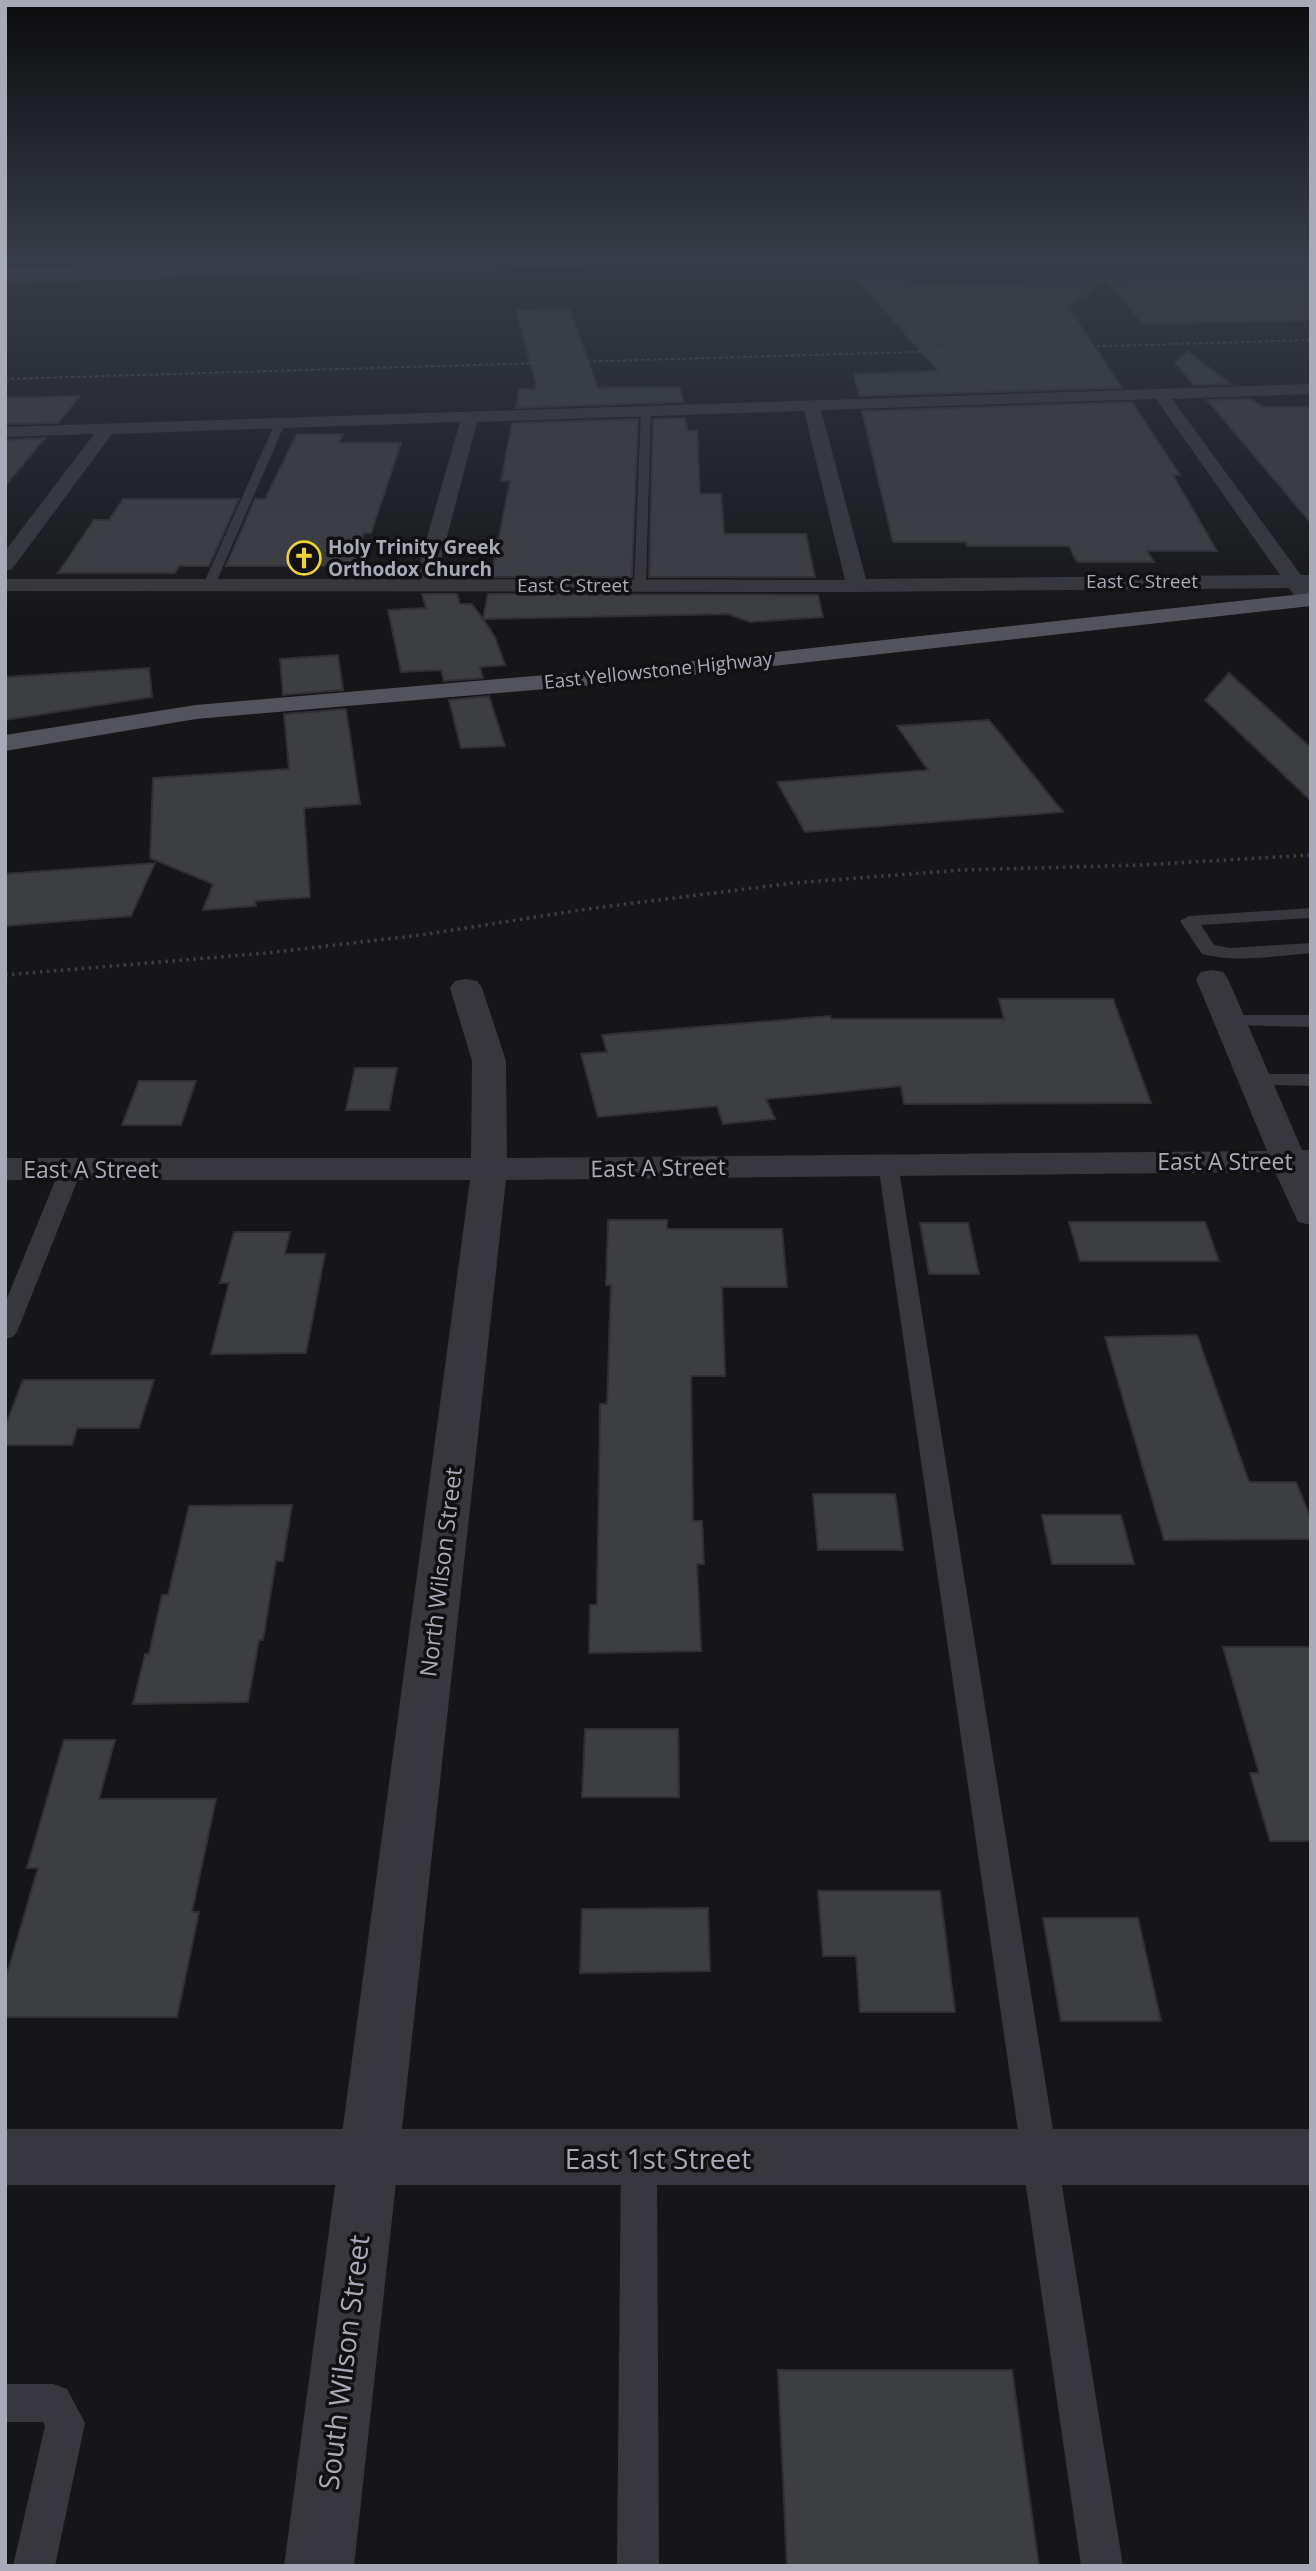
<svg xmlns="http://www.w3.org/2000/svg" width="1316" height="2571" viewBox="0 0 1316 2571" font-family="'Open Sans',sans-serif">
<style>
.building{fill:#3d3e42;stroke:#303034;stroke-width:2}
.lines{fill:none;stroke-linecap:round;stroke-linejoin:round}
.path{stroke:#3d3d44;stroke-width:3.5;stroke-dasharray:2.5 4.5;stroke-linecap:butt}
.service{fill:#37373d;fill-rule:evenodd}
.minor{fill:#37373d;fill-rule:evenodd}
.tertiary{fill:#37373d;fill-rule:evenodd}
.secondary{fill:#45454d;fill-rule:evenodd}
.primary{fill:#53535c;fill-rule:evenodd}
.motorway{fill:#63646e;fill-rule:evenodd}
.rail{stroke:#4c4c54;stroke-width:2;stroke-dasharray:3.5 2.5;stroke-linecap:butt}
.labels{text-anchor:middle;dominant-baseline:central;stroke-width:7;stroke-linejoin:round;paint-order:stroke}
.far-poi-label{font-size:19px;font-weight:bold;fill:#a8aab8;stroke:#111113;text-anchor:start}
.far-street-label{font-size:19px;fill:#a8aab8;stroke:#111113}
.street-label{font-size:23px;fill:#a8aab8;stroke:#111113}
.near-street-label{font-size:28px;fill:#a8aab8;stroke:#111113}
</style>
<rect width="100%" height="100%" fill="#161618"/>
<!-- building -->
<path class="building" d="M1311,275V320L1143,324L1105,280L1069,308L1122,388L859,396L854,374L938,371L856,279L905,278L911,284L988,283Z
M570,309L598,388L680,387L683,402L516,408L519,389H535L536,384L516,310Z
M1187,351L1231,384L1194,385L1175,363Z
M80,396L58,423L5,424V398Z
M1251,399L1263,407H1311V523L1207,400Z
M1132,402L1180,475H1173L1217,551H1147L1154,562H1077L1069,546H967L966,542H893L862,411Z
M685,418L688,431H697L700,494H721L724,534H806L815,577H649L653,419Z
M638,419L632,577H491L510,481H501L512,423Z
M297,434H343L339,443H401L371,533H364L353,566H226L255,499H265Z
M45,438L5,486V440Z
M123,499H239L209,566H179L175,573H58L94,520H109Z
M422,594H457L460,604H472L483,619L488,594L818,595L823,617L750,622L728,614L483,619L495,637L505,665L480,667L483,678L444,681L441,670L401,672L388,610L426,608Z
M338,655L343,690L283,695L280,659Z
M149,668L152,697L5,720V677Z
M1229,673L1311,748V801L1205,700Z
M489,696L505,746L461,748L449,700Z
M346,709L360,804L304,808L310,897L255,901L256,906L203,910L213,884L150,858L153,778L289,769L284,714Z
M989,720L1063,812L805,832L777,782L928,770L897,726Z
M155,863L131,916L5,926V874Z
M999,999H1113L1151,1103L904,1104L901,1086L766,1099L775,1119L723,1124L717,1106L598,1117L581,1054L607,1052L602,1035L830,1016L831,1019H1004Z
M355,1068H397L389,1110H346Z
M139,1081H196L181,1125H122Z
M608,1220H667V1229H782L787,1287H722L725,1376H691L693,1521H702L704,1564H697L701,1651L589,1653L590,1605H597L600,1404H607L611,1285H606Z
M1069,1222H1205L1219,1261H1080Z
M920,1223H968L979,1274H929Z
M234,1232H290L285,1254H325L306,1353L211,1354L229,1283H220Z
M1197,1335L1249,1482H1296L1311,1519V1539L1164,1540L1105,1337Z
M23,1380H154L139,1428H77L72,1445H5V1427Z
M813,1494H895L903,1550H818Z
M292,1505L283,1561H276L263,1640H259L248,1702L133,1704L145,1654H149L162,1595H168L189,1506Z
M1042,1515H1121L1134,1564H1052Z
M1223,1647H1311V1841H1270L1250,1773H1259Z
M585,1729H678L679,1797H582Z
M64,1740H115L99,1799H216L192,1912H199L177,2017H5V1981L38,1868H27Z
M818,1891H940L955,2012H860L856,1956H823Z
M708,1908L710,1971L580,1973L582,1909Z
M1043,1918H1138L1161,2021H1061Z
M778,2370H1012L1039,2566H787Z"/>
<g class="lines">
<!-- path -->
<path class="path" d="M5,975L267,953L421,935L587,909L793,883L962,870L1141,865L1311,855"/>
<!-- service -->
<path class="service" d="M646,407L651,410L646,585L640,589L634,585L641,410Z
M281,418L286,421L215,585L213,588H205L203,585L276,421Z
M1311,908V918L1201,925L1214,945L1230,948L1311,943V953C1275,956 1237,963 1202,954L1180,921L1189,916Z
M1230,1015H1311V1027L1223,1025L1221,1021Z
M1255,1074H1311V1086L1248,1084L1245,1080L1248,1076Z
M888,1158L895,1160L898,1164L1123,2566H1081L878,1164L881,1160Z
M71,1163L78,1165L82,1169L17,1332L13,1337L5,1339V1303L60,1169L64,1165Z
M639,2141L652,2146L657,2158L659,2566H617L621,2158L626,2146Z
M5,2384H53L67,2389L85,2423L55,2566H13L45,2426L43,2422H5Z"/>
<!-- minor -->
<path class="minor" d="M1311,384V394L1172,399L1301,575H1311V600H1297L1289,588L857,592L5,591V579H415L460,422L112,434L12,569L5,571V551L94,434L5,437V427ZM1156,399L1280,575L866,579L821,410ZM804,411L845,580L436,579L477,422Z
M1212,970L1223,972L1228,979L1302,1150H1311V1225L1298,1222L1275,1172L506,1180L354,2566H284L470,1180H5V1158H471L472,1061L450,988L455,981L466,979L477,981L482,988L506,1061L507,1158L1267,1151L1196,979L1201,972Z"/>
<!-- tertiary -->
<path class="tertiary" d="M5,2129H1311V2185H5Z"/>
<!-- secondary -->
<path class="secondary" d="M645,257H800L793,261L5,283V275Z"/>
<!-- primary -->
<path class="primary" d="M1311,593V606L639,681L196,719L5,751V735L196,705L639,667Z"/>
<!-- motorway -->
<path class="motorway" d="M351,257H490L483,261L5,276V268Z"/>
<!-- rail -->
<path class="rail" d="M5,379L1311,340"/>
</g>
<!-- sky -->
<linearGradient id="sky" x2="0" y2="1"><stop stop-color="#0c0c0d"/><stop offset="0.42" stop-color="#363c48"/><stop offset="1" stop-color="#363c48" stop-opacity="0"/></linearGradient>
<rect width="1316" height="617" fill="url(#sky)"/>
<!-- icons -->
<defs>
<symbol id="church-ring" viewBox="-11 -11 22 22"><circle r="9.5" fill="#111113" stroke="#f1d134" stroke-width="1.5"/><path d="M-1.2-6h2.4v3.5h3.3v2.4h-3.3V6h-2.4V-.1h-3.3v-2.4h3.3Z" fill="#f1d134"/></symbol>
</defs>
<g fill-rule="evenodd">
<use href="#church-ring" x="285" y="539" width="38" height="38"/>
</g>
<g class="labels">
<!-- far-poi labels -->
<g class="far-poi-label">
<text x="328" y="547">Holy Trinity Greek<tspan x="328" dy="22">Orthodox Church</tspan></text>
</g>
<!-- far-street labels -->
<g class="far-street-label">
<text x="1142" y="581">East C Street</text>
<text x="573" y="585">East C Street</text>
<text transform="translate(658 670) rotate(-6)">East Yellowstone Highway</text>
</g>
<!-- street labels -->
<g class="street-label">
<text x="1225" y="1161">East A Street</text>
<text transform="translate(658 1167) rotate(-1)">East A Street</text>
<text x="91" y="1169">East A Street</text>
<text transform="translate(440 1572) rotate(-83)">North Wilson Street</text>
</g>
<!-- near-street labels -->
<g class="near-street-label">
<text x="658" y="2158">East 1st Street</text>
<text transform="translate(343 2362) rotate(-83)">South Wilson Street</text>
</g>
</g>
<!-- border -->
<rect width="1316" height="2571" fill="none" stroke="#a8aab8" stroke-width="14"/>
</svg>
